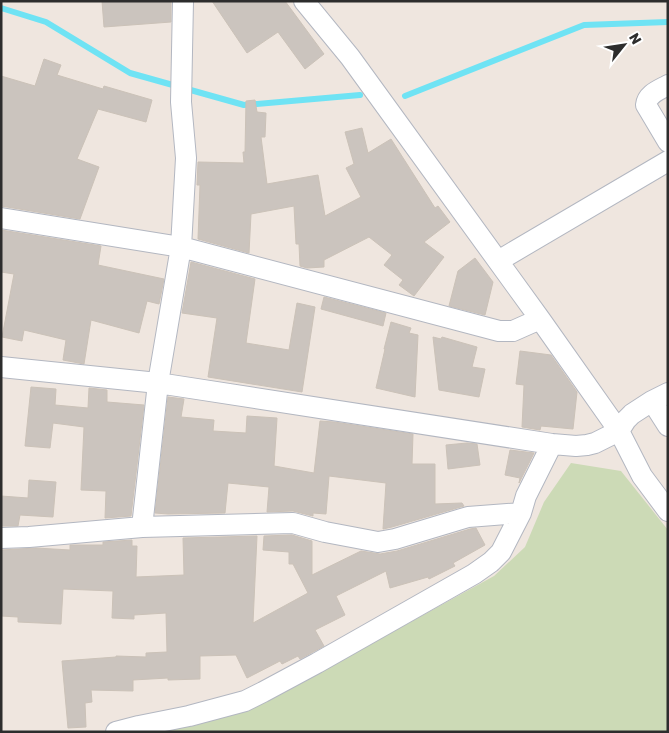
<svg xmlns="http://www.w3.org/2000/svg" width="669" height="733" viewBox="0 0 669 733" font-family="Rubik,sans-serif">
<style>
.cemetery{fill:#ccdab6}
.lines{fill:none;stroke-linecap:round;stroke-linejoin:round}
.stream{stroke:#6fe3f4;stroke-width:6}
.building{fill:#cbc4be;stroke:#cbc2b8}
.minor-casing{stroke:#b3b7c1;stroke-width:22}
.minor{stroke:#fff;stroke-width:20}
</style>
<rect width="100%" height="100%" fill="#efe6df"/>
<!-- cemetery -->
<path class="cemetery" d="M571,463L621,471L668,530V732H151L298,684L494,576L525,547L544,502Z"/>
<g class="lines">
<!-- stream -->
<path class="stream" d="M1,8L46,22L130,73L244,105L360,95
M405,96L584,25L668,22"/>
</g>
<!-- building -->
<path class="building" d="M102,1H171V22L104,27Z
M212,1H285L324,54L305,69L278,32L247,53Z
M44,59L61,65L57,75L103,89L104,86L152,100L146,122L98,109L77,159L99,167L80,219L1,206V76L35,86Z
M255,100L257,112L266,113L265,137H261L267,184L318,175L325,216L361,197L346,168L354,164L345,132L362,128L368,153L391,139L435,208L438,206L450,222L424,242L444,257L414,296L399,285L403,280L384,265L392,255L369,237L324,260V267L307,268L300,266L299,244H296L294,206L251,214L249,253L198,239L200,185H197L198,162L244,163L243,152H245L246,101Z
M1,230L101,246L98,265L164,279L159,304L147,301L139,333L91,320L84,364L63,360L66,340L24,330L22,341L2,337L14,274L1,272Z
M475,258L493,282L485,315L449,306L458,271Z
M191,262L255,279L246,343L289,350L297,303L315,307L302,392L208,377L217,318L182,313Z
M324,297L386,313L383,326L321,309Z
M391,322L411,328L409,333L418,335L415,397L376,388L385,349H384Z
M433,337L441,339L442,337L477,347L472,367L485,369L479,397L439,390Z
M520,351L551,355L577,392L573,429L541,426L540,430L522,427L524,385L516,384Z
M31,387L56,389L55,405L88,408L89,388L107,390V402L144,405L131,516L105,518L106,491L81,490L84,427L53,423L50,448L25,446Z
M168,397L184,399L181,417L214,420L213,431L246,433L247,416L277,418L274,466L314,473L320,421L334,422L413,434L412,464H435V504L462,503L464,506L392,527L383,529L386,483L329,476L326,514L313,513V516L293,511L267,512L269,487L228,483L225,513L168,514L155,513Z
M467,443L477,444L480,465L448,469L446,445Z
M510,450L534,453L519,483L520,478L505,475Z
M29,480L56,482L53,517L20,515L18,526H1V496L28,498Z
M476,528L485,545L453,563L455,566L429,579L428,577L390,588L386,571L336,596L345,615L315,630L324,646L300,659L298,656L282,664L280,661L247,678L236,655L200,656V679L168,680V678L133,680V691L91,690L92,702L85,703L86,727L68,728L62,661L116,657V656L146,657V653L167,652L166,613L134,615V619L112,618L113,591L63,589L61,624L18,622V617L1,616V550L36,548L70,550V545H103V542L132,540V546H137L136,577L184,575L183,538L257,536L253,623L308,593L293,564H289V552L263,550L264,536L292,535L312,541V575L361,551L380,554L397,551L470,529Z"/>
<g class="lines">
<defs>
<path id="minor" d="M304,1L350,57L540,319L619,431L642,476L668,511
M668,85C659,90 647,94 646,105L668,142
M1,218L181,247L499,331H513L540,319
M498,261L668,161
M1,367L158,383L552,444L576,446L587,445L595,443L619,431L626,420L632,414L652,401L668,393
M652,401L668,426
M142,527L158,383L181,247L186,158L181,102L183,1
M1,538L29,537L142,527L293,523L325,532L378,542L395,539L468,517L521,513
M116,732L139,726L189,716L245,701L263,692L317,663L474,574L491,562L501,552L521,513L526,496L552,444"/>
</defs>
<!-- minor casing -->
<use href="#minor" class="minor-casing"/>
<!-- minor -->
<use href="#minor" class="minor"/>
</g>
<!-- border -->
<rect width="669" height="733" fill="none" stroke="#2d2d2d" stroke-width="5"/>
<!-- north arrow -->
<g transform="translate(624 45) rotate(60)" stroke="#ffffff" stroke-width="4" paint-order="stroke">
<path d="M0-4L9 19L0 12L-9 19Z" fill="#2d2d2d"/>
<text y="-8" font-size="14" font-weight="bold" text-anchor="middle" fill="#2d2d2d">N</text>
</g>
</svg>
